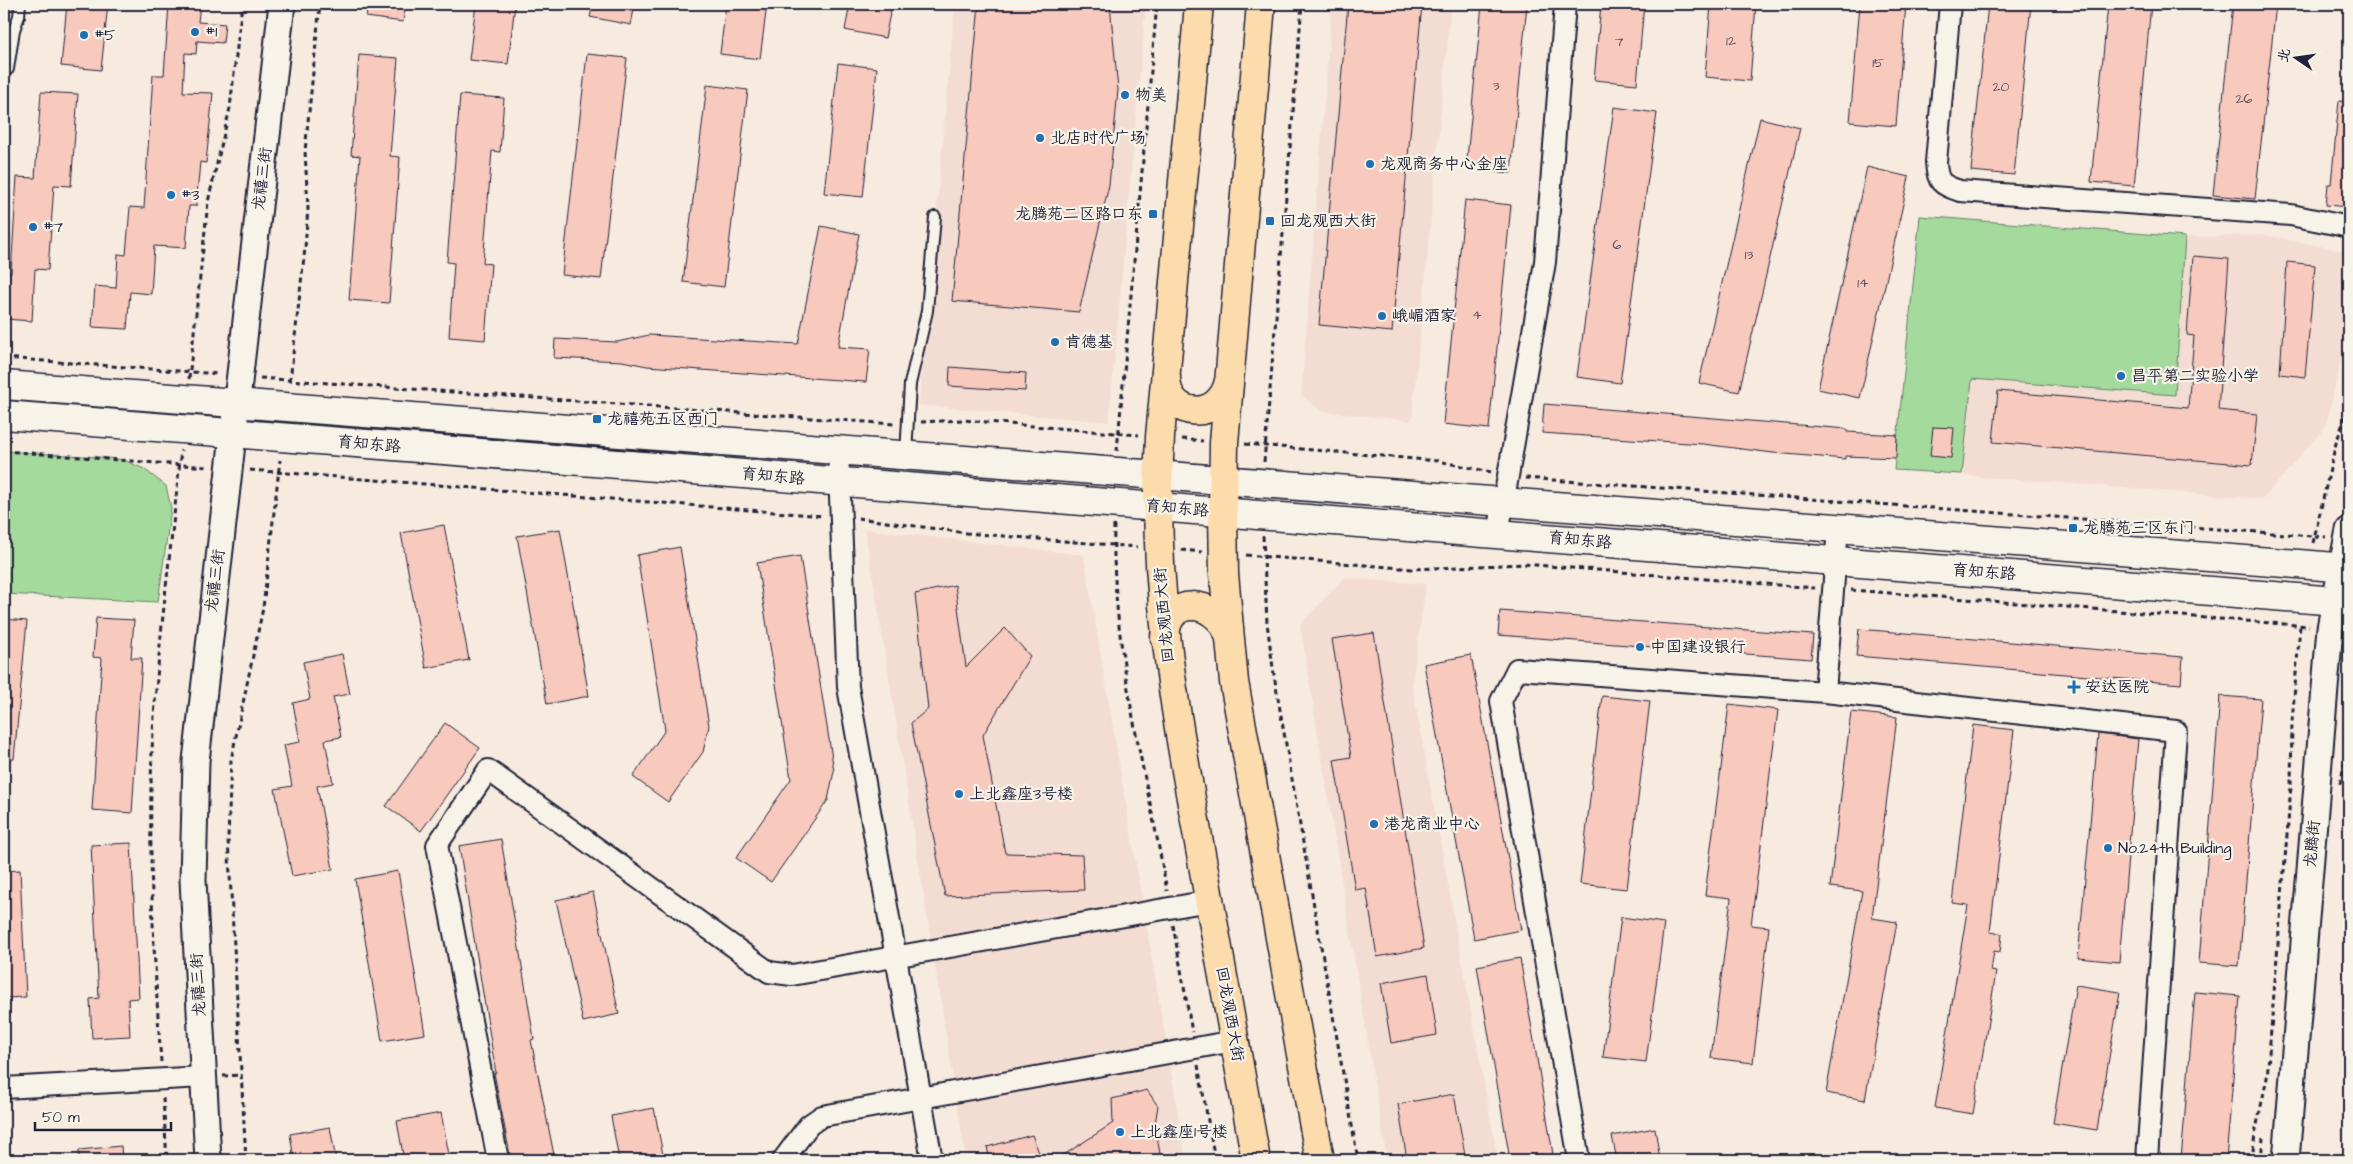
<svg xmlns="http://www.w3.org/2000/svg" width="2353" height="1164" viewBox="0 0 2353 1164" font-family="'Architects Daughter','LXGW WenKai TC',sans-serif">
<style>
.built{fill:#f3ddd2}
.green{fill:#a5da9d;stroke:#647e6c}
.building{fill:#f8c9bd;stroke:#22223b}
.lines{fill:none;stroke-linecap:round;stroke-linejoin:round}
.service-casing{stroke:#22223b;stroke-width:14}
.minor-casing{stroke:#22223b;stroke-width:24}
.tertiary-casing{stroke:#22223b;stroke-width:29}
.secondary-casing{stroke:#22223b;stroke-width:31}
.primary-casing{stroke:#22223b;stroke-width:31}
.path{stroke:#22223b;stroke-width:3;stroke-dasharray:5 4;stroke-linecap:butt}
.service{stroke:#f7f3e8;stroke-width:10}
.minor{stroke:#f7f3e8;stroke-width:20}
.tertiary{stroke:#f7f3e8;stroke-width:25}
.secondary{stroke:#f7f3e8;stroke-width:28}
.primary{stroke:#fcdcac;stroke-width:28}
.poi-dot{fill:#1f6fb2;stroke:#f7f3e8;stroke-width:2}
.labels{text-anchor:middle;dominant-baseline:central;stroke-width:4.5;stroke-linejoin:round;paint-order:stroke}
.number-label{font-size:14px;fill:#584c5c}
.poi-label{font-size:16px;fill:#22223b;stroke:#f7f3e8;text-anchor:start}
.street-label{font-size:16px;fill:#22223b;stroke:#f7f3e8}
</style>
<rect width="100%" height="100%" fill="#f7ebdf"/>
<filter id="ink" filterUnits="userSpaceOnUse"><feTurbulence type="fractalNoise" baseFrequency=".02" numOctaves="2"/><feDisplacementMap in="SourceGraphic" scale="10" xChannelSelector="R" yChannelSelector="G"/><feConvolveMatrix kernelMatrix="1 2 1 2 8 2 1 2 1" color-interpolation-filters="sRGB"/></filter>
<g filter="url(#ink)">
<!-- built -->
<path class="built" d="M955,4H1146L1109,422L919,405Z
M1332,4H1451L1412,421L1321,411L1301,395Z
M1920,216L2185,237L2265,235L2349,252V326L2326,426L2263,499L1894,470Z
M865,529L1084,555L1186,1160H966Z
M1344,578L1426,584L1412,685L1498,1160H1387L1300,625Z"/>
<!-- green -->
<path class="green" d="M1920,216L2185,237L2175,395L1972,379L1962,474L1894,470Z
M4,451L100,457L124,460L144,469L166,486L171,508L158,602L4,594Z"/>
<!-- building -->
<path class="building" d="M67,4H108L101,70L61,66Z
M169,4H200L198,22L225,24L223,43L197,41L196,54L185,53L183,92L213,93L206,163L200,162L196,206H189L186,248L154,246L151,294L130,292L127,329L92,327L95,286L116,288L118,254L126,255L130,207L144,208L153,75H164Z
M368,4H406L403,22L366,17Z
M476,4H515L508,64L469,60Z
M593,4H635L631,25L590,17Z
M726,4H767L760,59L720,54Z
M850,4H892L885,38L845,30Z
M979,4H1110L1118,90L1109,185L1079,312L952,301Z
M1348,4H1422L1392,332L1319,325Z
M1482,4H1527L1511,173L1466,169Z
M1601,4H1644L1637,84L1594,80Z
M1711,4H1756L1750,81L1705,77Z
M1860,4H1906L1896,126L1850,122Z
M1988,4H2031L2014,175L1971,171Z
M2108,4H2151L2134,186L2091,182Z
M2233,4H2276L2255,199L2213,195Z
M587,54L627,58L601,279L562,275Z
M359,55L398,58L390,156L400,157L389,303L349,300L360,156L351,155Z
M838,63L877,68L863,197L824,193Z
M707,85L748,90L724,287L683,282Z
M41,92L78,94L71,186L54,185L48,270L35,269L32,321L4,319V273H11L17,177L35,178Z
M460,95L504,98L500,152L492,151L483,263L491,264L485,340L449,337L454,263L447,262Z
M2339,101L2349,102V207L2326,205L2328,184H2331Z
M1614,107L1657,113L1620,383L1577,377Z
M1760,118L1800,128L1739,392L1699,383Z
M1867,167L1909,177L1860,398L1818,389Z
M1465,200L1511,205L1489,429L1443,424Z
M821,226L859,234L838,347L870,349L866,382L647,366L622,361L554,358L555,339L617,342L649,335L798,344Z
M2193,256L2229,259L2218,410L2257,414L2252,465L1993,442L1998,391L2188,408L2194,336L2187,335Z
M2287,262L2315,265L2305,377L2280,374Z
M950,367L1026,373L1025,391L949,386Z
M1544,404L1847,429V432L1897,435L1896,458L1845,456V459L1773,453L1703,444L1542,433Z
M1933,427L1954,428L1951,458L1930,456Z
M444,525L469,660L426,668L401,533Z
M560,529L589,696L547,704L517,536Z
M680,547L709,726L703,752L668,802L633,777L665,730L637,555Z
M800,556L834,771L828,800L771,882L736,858L791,779L757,563Z
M955,585L966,667L1005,628L1030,656L983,735L1005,853L1082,855L1084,890L945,896L911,723L928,709L915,594Z
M1500,611L1813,635L1811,659L1498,635Z
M96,618L134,620L131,658H142L132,813L92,810L102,658L93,657Z
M4,619L27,621L14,759H4Z
M1859,629L2183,657L2181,684L1856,656Z
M1374,633L1424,948L1377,957L1366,888L1355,890L1334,760L1351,757L1332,639Z
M342,654L350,694L333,697L341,737L325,740L333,783L317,786L333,869L292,876L275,789L292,786L284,745L300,742L293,703L310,699L303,662Z
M1471,655L1521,930L1474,939L1424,664Z
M1602,696L1650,701L1627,889L1580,884Z
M2220,696L2261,699L2239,966L2199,963Z
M1729,704L1778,710L1751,925L1769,927L1753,1063L1711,1058L1731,898L1705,895Z
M1851,712L1897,717L1872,918L1897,922L1865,1100L1826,1093L1862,891L1830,887Z
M445,723L480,748L421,831L386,806Z
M1973,725L2014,730L1990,932L2002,934L2000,952L1994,951L1991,971L1996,972L1973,1114L1935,1108L1968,905L1952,903Z
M2098,734L2138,739L2119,962L2078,958Z
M501,839L534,1039L531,1040L555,1160H511L494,1073H496L459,846Z
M131,843L139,998L128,999L130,1036L92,1038L90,999L99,998L91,845Z
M20,870L26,997L4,998V871Z
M398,871L425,1034L382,1041L355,879Z
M593,892L619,1014L583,1022L556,900Z
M1621,917L1664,923L1646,1062L1603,1057Z
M1520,958L1554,1160H1510L1477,966Z
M1428,974L1437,1035L1391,1043L1381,983Z
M2076,985L2120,992L2097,1130L2053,1123Z
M2195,992L2240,996L2226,1160H2181Z
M1147,1090L1158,1106L1155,1124L1161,1160H1056L1113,1123L1112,1099Z
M1454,1094L1466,1160H1407L1398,1104Z
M654,1108L664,1160H619L611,1116Z
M441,1113L450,1160H404L397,1121Z
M330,1127L336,1160H294L290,1134Z
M1655,1128L1660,1160H1617L1612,1136Z
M1032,1135L1042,1160H990L987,1147Z
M121,1146L122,1160H79V1150Z"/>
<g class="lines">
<defs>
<path id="service" d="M4,70L8,69L14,30L19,16L20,4
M906,454L910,384L927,311L935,217"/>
<path id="minor" d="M1950,4L1936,162C1937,182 1941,185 1960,191L2291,215L2349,227
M838,450L848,687L932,1160
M1838,528L1825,692L2176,731L2147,1160
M1498,534L1545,262L1565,4
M4,1088L203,1077
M498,1160L437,845L488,770L769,972L792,975L1209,901
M783,1160L809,1125L822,1116L1234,1041
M1579,1160L1501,701L1517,669L1825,692"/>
<path id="tertiary" d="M208,1160L193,880L196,761L282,4
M2286,1160L2330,628L2349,530"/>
<path id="secondary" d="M4,385L2349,568
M4,415L2349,602"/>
<path id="primary" d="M1199,4L1160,437C1151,579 1174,705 1199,843C1218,949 1237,1055 1256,1160
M1261,4L1224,443L1223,512L1224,574L1234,682L1320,1160
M1166,377C1166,419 1220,423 1229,381
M1165,638C1166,595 1215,597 1229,635"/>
</defs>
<!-- service casing -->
<use href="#service" class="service-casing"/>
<!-- minor casing -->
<use href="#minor" class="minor-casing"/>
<!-- tertiary casing -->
<use href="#tertiary" class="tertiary-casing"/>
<!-- secondary casing -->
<use href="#secondary" class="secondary-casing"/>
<!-- primary casing -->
<use href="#primary" class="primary-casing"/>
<!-- path -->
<path class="path" d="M4,358L219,374
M260,378L894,424
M189,379L208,202L230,108L242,4
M290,381L305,248L308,208L305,151L320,4
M921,422L962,420L1139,435
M1182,439L1203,441
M1245,444L1438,461L1491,472
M4,451L208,467
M1117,451L1157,4
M1264,462L1302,4
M250,470L824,516
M1525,478L2326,537
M858,518L966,533L1137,547
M1114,525C1111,648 1146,771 1167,891
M1263,536L1267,623L1274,675L1358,1160
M2313,543L2336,443L2349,406
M1181,550L1202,552
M1246,555L1413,569L1524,564L1815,588
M1851,590L2309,626
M2340,784L2349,744
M1173,925L1192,1032
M161,1062C154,958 148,855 152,751C157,650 171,550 181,450
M1198,1065L1215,1160
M223,1076L242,1075
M163,1098L167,1160
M246,1160L228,839L231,760L263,608L280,460
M2252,1160L2255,1134L2267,1078L2291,786L2292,722L2300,626
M2261,1160L2263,1138"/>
<!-- service -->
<use href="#service" class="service"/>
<!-- minor -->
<use href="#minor" class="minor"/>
<!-- tertiary -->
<use href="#tertiary" class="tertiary"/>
<!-- secondary -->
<use href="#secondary" class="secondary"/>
<!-- primary -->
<use href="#primary" class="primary"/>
</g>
</g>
<!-- markers -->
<g class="poi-dot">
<circle cx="195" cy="32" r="5"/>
<circle cx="84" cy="35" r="5"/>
<circle cx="1125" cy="95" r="5"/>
<circle cx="1040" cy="138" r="5"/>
<circle cx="1370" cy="164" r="5"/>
<circle cx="171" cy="195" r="5"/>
<rect x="1148" y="209" width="10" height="10" rx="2.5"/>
<rect x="1265" y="216" width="10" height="10" rx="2.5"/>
<circle cx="33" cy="227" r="5"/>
<circle cx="1382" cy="316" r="5"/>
<circle cx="1055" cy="342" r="5"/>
<circle cx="2121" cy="376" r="5"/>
<rect x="592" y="414" width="10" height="10" rx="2.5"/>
<rect x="2068" y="523" width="10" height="10" rx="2.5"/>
<circle cx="1640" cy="647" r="5"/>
<path d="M2071.5 679.5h5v5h5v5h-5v5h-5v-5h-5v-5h5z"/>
<circle cx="959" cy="794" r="5"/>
<circle cx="1374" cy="824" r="5"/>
<circle cx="2108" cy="848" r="5"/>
<circle cx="1120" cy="1132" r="5"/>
</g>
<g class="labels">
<!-- number labels -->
<g class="number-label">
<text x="1731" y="41">12</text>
<text x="1619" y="42">7</text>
<text x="1878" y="63">15</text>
<text x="1496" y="86">3</text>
<text x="2001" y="87">20</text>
<text x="2244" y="99">26</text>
<text x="1617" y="245">6</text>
<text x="1749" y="255">13</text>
<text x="1863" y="283">14</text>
<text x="1477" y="315">4</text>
</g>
<!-- poi labels -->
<g class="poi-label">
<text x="205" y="32">#1</text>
<text x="94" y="35">#5</text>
<text x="1135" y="95">物美</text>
<text x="1050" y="138">北店时代广场</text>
<text x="1380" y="164">龙观商务中心金座</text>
<text x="181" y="195">#3</text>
<text x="1143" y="214" text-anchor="end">龙腾苑二区路口东</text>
<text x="1280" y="221">回龙观西大街</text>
<text x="43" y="227">#7</text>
<text x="1392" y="316">峨嵋酒家</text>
<text x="1065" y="342">肯德基</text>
<text x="2131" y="376">昌平第二实验小学</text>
<text x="607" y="419">龙禧苑五区西门</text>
<text x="2083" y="528">龙腾苑三区东门</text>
<text x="1650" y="647">中国建设银行</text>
<text x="2085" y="687">安达医院</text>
<text x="969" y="794">上北鑫座3号楼</text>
<text x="1384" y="824">港龙商业中心</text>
<text x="2118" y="848">No.24th Building</text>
<text x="1130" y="1132">上北鑫座1号楼</text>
</g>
<!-- street labels -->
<g class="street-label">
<text transform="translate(262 179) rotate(-83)">龙禧三街</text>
<text transform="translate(369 444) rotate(5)">育知东路</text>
<text transform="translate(773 476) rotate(5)">育知东路</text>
<text transform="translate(1177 508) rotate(5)">育知东路</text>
<text transform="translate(1580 540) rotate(5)">育知东路</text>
<text transform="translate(1984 572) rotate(4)">育知东路</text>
<text transform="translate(215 581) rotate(-83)">龙禧三街</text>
<text transform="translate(1164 615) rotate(-95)">回龙观西大街</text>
<text transform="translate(2312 844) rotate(-85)">龙腾街</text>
<text transform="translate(198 985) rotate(-93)">龙禧三街</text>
<text transform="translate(1230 1014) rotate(80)">回龙观西大街</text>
</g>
</g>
<!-- margin -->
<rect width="2353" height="1164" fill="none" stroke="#f7f3e8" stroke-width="20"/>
<rect x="10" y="10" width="2333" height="1144" fill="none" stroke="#22223b" stroke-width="2" filter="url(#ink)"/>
<!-- north arrow -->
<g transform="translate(2296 58) rotate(283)" stroke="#f7f3e8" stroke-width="4" paint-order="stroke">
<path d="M0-4L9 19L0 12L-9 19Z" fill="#22223b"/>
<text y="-8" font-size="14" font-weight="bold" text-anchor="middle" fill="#22223b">北</text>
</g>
<!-- scale -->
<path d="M35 1122v8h136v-8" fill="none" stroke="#22223b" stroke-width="2.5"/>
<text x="42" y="1122" font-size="15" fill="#22223b" stroke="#f7f3e8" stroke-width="4" paint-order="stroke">50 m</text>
</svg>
